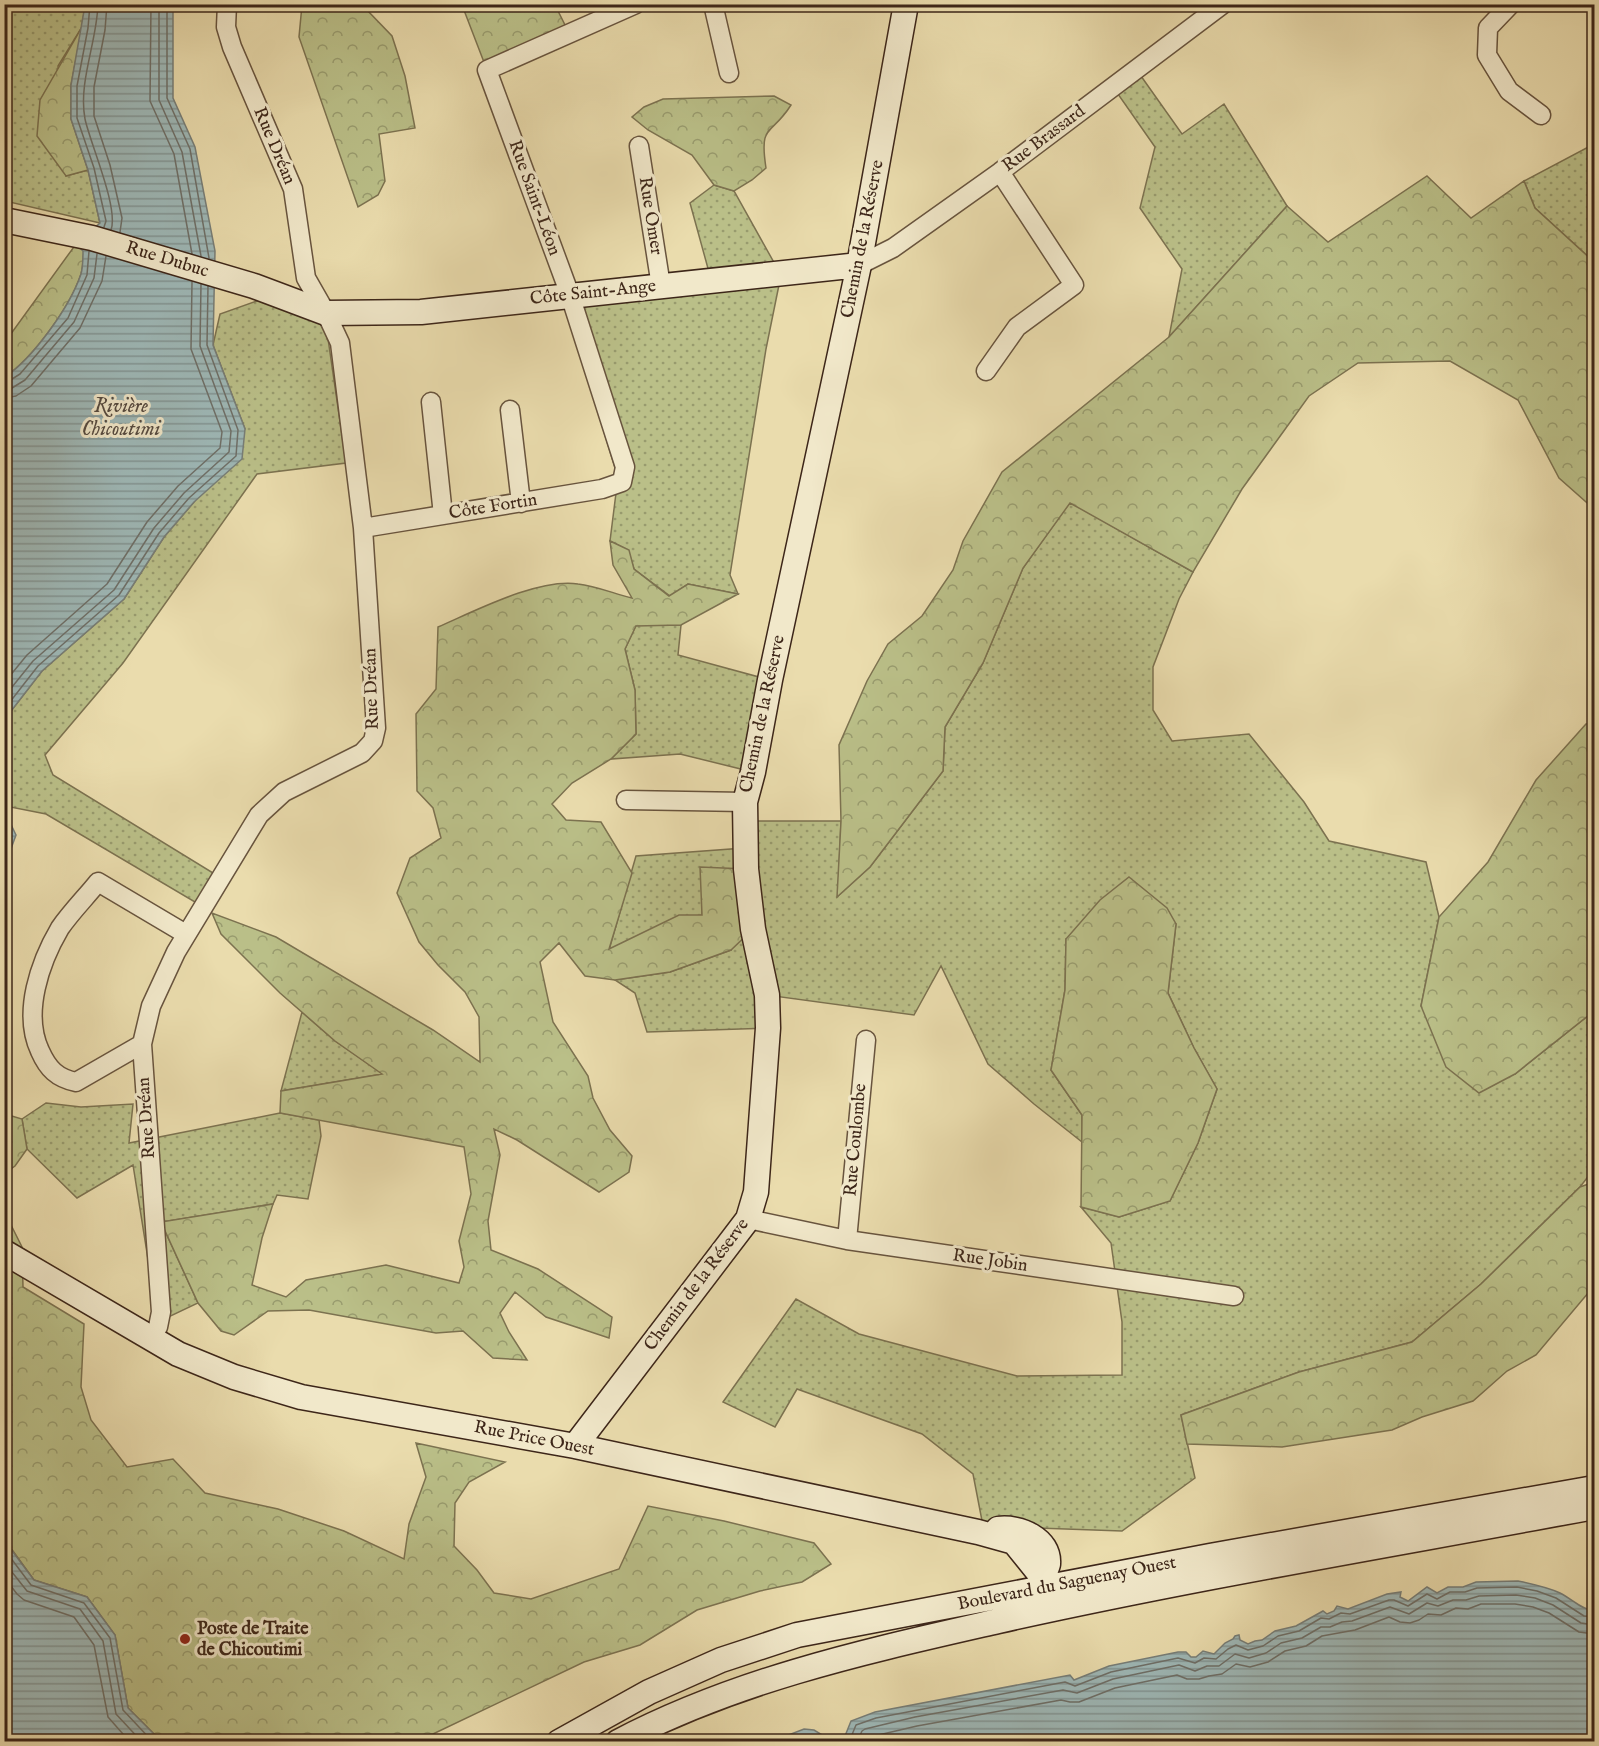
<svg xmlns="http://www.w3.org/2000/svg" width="1599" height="1746" viewBox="0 0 1599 1746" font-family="'IM FELL English',serif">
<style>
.grass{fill:url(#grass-dots);stroke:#7c7250;stroke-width:1.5}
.forest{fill:url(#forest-crowns);stroke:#7c7250;stroke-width:1.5}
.water{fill:url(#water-rules);stroke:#777e78;stroke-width:1.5}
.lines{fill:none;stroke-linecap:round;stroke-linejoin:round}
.shore{stroke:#6e6f68;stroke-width:1.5}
.street-casing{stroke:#68543e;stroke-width:21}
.secondary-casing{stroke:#3d2619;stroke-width:27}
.street{stroke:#f1e8ca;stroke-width:18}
.secondary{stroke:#f1e8ca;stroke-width:24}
.poi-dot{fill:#8f2418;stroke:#f1e8ca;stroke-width:2}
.labels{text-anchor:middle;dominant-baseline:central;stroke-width:6;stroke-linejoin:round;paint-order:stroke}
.street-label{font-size:18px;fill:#3d2619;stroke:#f1e8ca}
.poi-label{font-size:18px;font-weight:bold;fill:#3d2619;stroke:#f1e8ca;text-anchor:start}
.water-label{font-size:20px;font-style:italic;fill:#554a40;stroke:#f1e8ca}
</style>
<defs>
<pattern id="grass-dots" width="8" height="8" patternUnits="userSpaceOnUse" patternTransform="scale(1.5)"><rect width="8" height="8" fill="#babf88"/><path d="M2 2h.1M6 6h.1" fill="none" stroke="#989b6e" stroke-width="1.8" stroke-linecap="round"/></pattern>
<pattern id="forest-crowns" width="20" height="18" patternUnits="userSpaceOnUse" patternTransform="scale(1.5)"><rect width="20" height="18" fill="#babf88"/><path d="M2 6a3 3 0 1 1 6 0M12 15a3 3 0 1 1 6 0" fill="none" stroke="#989b6e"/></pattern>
<pattern id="water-rules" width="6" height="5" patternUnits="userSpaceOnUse" patternTransform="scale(1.5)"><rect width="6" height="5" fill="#9eb8b7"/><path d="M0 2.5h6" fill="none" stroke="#829594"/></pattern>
</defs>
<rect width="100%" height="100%" fill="#eadcad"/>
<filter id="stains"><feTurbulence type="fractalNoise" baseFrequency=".00333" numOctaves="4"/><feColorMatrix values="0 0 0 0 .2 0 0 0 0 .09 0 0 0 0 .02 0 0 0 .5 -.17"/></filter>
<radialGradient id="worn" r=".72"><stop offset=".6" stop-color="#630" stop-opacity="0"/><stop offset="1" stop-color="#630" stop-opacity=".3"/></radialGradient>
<!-- grass -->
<path class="grass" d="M5,5H85L82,27L58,66L66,176L88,170L100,223L5,201Z
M1136,69L1182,134L1224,104L1287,206L1169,337L1182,269L1140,208L1155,147L1113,87Z
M1594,144V262L1535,208L1524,181Z
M714,185L734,191L781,275L766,349L730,575L738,594L688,584L670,596L634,569L628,550L610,541L616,493V471L564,301L712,283L690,203Z
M265,298L326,325L346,463L257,474L123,663L45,755L53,775L218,876L200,905L46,814L5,806V764L11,711L42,671L124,599L164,537L194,502L245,429L213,345L220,314Z
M1070,502L1193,572L1179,599L1153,667V710L1172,741L1249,734L1304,802L1329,841L1426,862L1439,917L1421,1006L1515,1074L1594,1011V1169L1580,1187L1481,1284L1412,1342L1299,1372L1181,1415L1195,1478L1122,1531L983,1526L973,1474L922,1434L797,1389L775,1427L723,1402L796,1299L859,1334L1017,1376L1122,1375V1322L1111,1243L1081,1207L1119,1217L1170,1201L1198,1143L1217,1089L1194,1048L1168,993L1176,924L1066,939L1065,990L1051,1070L1082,1115V1142L1034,1104L988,1064L941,966L914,1015L767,995L768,1028L647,1032L635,993L615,980L670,972L731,950L703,900L702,915L635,938L609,950L636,856L744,848L746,821H841L838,896L870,867L943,771L945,727L983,663L1023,568Z
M636,625H681L678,655L770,680L753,772L680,754L611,759L636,734L635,690L625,649Z
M302,1012L335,1041L383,1074L281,1091Z
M46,1103L81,1107L133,1104L129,1143L280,1113L319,1120L321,1136L308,1199L277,1195L273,1204L161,1222L198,1303L158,1322L133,1165L77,1198L27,1149L22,1119Z"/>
<!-- forest -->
<path class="forest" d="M302,5H369L367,10L392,36L405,76L415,128L379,134L385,181L378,195L358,207L299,37Z
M462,5H555L569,33L487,70Z
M82,27L71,85V119L88,170L66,176L37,136L40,100Z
M774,96L791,105C771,137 759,122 766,168L752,180L734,191L714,185L692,155L648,130L632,117L644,107L663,99Z
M1427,176L1471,218L1524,181L1535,208L1594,262V509L1559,478L1518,400L1450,361L1358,363L1309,396L1242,489L1193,572L1070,503L1023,568L983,663L945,727L943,771L870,867L837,897L841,821L839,745L867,681L888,644L922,616L953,570L963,541L1002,472L1169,337L1287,206L1328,242Z
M76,244L84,251C83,259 83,267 81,274C70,307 33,358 5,377V342Z
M610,541L629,550L634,569L669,596L688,584L738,594L681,625L636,626L625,649L635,690L636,734L611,759L572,783L552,804L566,820L601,822L632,873L609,949L679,915H702L700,867L746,869L753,929L731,950L670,972L615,980L585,976L559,943L540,962L553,1022L588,1076L593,1098L610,1130L632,1156L629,1172L599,1192L517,1140L494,1129L500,1155L488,1221L491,1250L538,1269L612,1317L609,1338L546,1317L515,1292L500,1313L509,1332L527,1360L493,1358L463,1331L436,1333L309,1310L268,1311L234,1335L221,1331L198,1303L161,1222L273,1204L262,1238L252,1285L286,1297L306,1280L386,1265L459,1283L464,1267L459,1241L471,1194L464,1147L280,1113L281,1091L382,1074L335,1041L280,993L221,934L212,913L276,937L433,1030L480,1062L479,1017L465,992L438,965L419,942L397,893L410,858L441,838L433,808L417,791L416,714L436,689L438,627C475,611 538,578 578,584C596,586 615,594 632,598L613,565Z
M1594,723V1011L1515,1074L1479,1093L1446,1067L1421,1006L1439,917L1488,862L1536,780L1586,724Z
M1129,877L1167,908L1176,924L1168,993L1194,1048L1217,1089L1198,1143L1170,1201L1119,1217L1081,1207L1082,1115L1051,1070L1065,990L1066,939L1100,900Z
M5,1114L22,1119L27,1149L15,1166L5,1173Z
M1594,1182V1286L1536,1355L1507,1371L1473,1401L1422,1417L1392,1430L1282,1447L1187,1444L1181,1415L1299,1372L1412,1342L1481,1284L1580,1187Z
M4,1211L22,1247L23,1287L84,1324L81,1387L91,1420L127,1467L173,1459L205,1493L278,1509L344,1531L404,1559L409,1524L426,1477L416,1443L505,1462L469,1482L455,1503L454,1546L477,1570L494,1593L531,1599L619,1569L648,1506L724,1521L814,1543L831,1564L802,1582L760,1591L697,1610L640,1645L584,1662L433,1734L408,1741H161L128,1708L115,1635L87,1597L34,1580L5,1540Z"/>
<!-- water -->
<path class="water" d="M85,5H177L173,11V98L195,147L215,251L213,345L245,429L242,459L194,502L164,537L124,599L42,671L11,711L5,764V377C33,358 70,307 81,274C83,267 83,259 83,251L76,244L100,223L88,170L71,119V85Z
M5,812L16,835L5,865Z
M4,1540L34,1580L87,1597L115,1635L128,1708L161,1741L14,1742L5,1734Z
M1518,1581C1532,1584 1547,1587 1560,1593C1572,1599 1582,1610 1594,1611V1741H843L851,1721L875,1712L1070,1675L1074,1680L1109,1666L1178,1652H1186L1191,1657H1196L1203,1651L1214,1654L1225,1643L1233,1639L1235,1636L1239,1635L1240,1640L1248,1644L1255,1641L1262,1640L1275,1631L1296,1626L1323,1611L1327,1614L1334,1611L1337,1606L1348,1609L1387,1594L1401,1592L1400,1597L1408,1601L1427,1587L1437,1593L1448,1587H1463L1476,1582Z
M804,1729L814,1730L827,1738L833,1736L834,1741H773Z"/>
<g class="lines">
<!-- shore -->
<path class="shore" d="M90,4L88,28L77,86V118L94,168L106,221L104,227
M98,4C97,42 78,82 85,119C90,143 119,208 111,230
M107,4L105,30L94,87V116L110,165L122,218L120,232
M151,4L150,101L174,154L192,254
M161,4L159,11V100L182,152L201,256
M170,4L167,11V98L190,149L209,258
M4,382L9,381L20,374L68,318L87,275L89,251
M4,389L12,388L25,380L74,322L94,278L97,254
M4,398L16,396L31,386L80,328L102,281L106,256
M4,683L27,655L107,584L147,522L178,486L220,448L222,432L191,349L192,282
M4,697L33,661L114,590L154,528L184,493L229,452L231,431L200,346L201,284
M4,715L6,707L38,666L119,595L159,533L189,498L236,456L238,430L207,345L208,286
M4,1549L31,1585L84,1603L110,1638L123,1710L153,1742
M4,1562L27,1591L80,1609L103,1641L116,1714L142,1742
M4,1577L17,1594L24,1600L74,1617L94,1645L108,1717L130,1742
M849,1742L856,1725L876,1718L1065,1682L1075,1686L1111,1672L1178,1658L1195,1663L1204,1658L1216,1659L1228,1649L1236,1645L1248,1650L1263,1646L1278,1636L1299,1631L1321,1618L1329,1619L1341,1613L1350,1614L1389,1600H1394L1408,1606L1427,1594L1437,1599L1450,1592H1465L1477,1588L1517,1587L1537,1591L1556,1598L1584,1616L1594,1617
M857,1742L862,1731L865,1729L915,1717L1063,1690L1077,1693L1113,1679L1179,1665L1195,1671L1207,1666H1219L1235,1654L1249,1658L1266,1653L1281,1643L1302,1638L1321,1627H1330L1342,1622L1352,1621L1390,1607L1409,1614L1427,1603L1438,1606L1453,1600H1466L1479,1596L1516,1595L1535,1598L1553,1605L1581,1623L1594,1625
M867,1742L870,1737L917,1726L1061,1700L1070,1702H1079L1115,1688L1177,1675L1187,1679H1199L1209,1676L1222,1674L1236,1664L1250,1667L1268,1662L1285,1651L1306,1646L1322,1636L1355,1630L1389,1617L1400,1622L1410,1623L1419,1620L1428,1614L1441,1615L1456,1608L1468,1609L1481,1604H1515L1533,1607L1549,1613L1579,1632L1594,1634"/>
<defs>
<path id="street" d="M713,4L729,73
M1511,4L1488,28L1487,55L1509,91L1541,115
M639,146L661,286
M859,265L893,248L1000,172L1223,4
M986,371L1017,327L1074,285L1000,172
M431,402L443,515
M510,410L521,503
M363,528L602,489L622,482L625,467L570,295L487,70L636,4
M626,800L745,802
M142,1044L76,1082C57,1078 48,1069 40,1051C22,1013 40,962 60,928C71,912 86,897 98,882L179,930
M748,1219L847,1240L1234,1296
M847,1240L866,1040
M151,1338L158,1327L161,1312L142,1044L151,1006L176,952L259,815L284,792L362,753L373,741L376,728L363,528L340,343L326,313L306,278L293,189L232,47L226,27L227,4"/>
<path id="secondary" d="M4,220L92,238L254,286L326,313L421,312L859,265
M4,1252L178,1354L234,1377L301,1397L575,1446L978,1532L1014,1542L1043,1578L1048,1609
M575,1446L748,1219L756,1192L768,1028L767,995L753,929L746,869L745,802L753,772L770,680L859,265L906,4
M998,1529C1019,1526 1050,1539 1048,1564C1047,1568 1044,1574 1043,1578
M559,1742L649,1692L721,1660L797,1635L1210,1556L1594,1488
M618,1742C738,1679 867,1651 998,1621C1195,1577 1396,1544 1594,1507"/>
</defs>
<!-- street casing -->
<use href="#street" class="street-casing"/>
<!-- secondary casing -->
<use href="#secondary" class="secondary-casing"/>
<!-- street -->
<use href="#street" class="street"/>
<!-- secondary -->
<use href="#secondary" class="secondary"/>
</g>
<!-- markers -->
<circle class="poi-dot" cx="185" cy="1639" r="6"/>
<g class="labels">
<!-- street labels -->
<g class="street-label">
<text transform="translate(1044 139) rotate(-37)">Rue Brassard</text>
<text transform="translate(274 146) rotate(67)">Rue Dréan</text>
<text transform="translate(534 198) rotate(70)">Rue Saint-Léon</text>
<text transform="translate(650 216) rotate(81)">Rue Omer</text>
<text transform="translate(863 239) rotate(-79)">Chemin de la Réserve</text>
<text transform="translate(167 260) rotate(17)">Rue Dubuc</text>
<text transform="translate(593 293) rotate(-6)">Côte Saint-Ange</text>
<text transform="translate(493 507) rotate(-9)">Côte Fortin</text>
<text transform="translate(372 689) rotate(-92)">Rue Dréan</text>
<text transform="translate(763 714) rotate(-78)">Chemin de la Réserve</text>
<text transform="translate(147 1118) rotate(-94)">Rue Dréan</text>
<text transform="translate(856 1140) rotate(-85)">Rue Coulombe</text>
<text transform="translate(990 1261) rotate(8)">Rue Jobin</text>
<text transform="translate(697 1285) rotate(-53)">Chemin de la Réserve</text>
<text transform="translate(534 1439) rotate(11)">Rue Price Ouest</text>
<text transform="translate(1067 1584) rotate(-11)">Boulevard du Saguenay Ouest</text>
</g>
<!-- poi labels -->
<g class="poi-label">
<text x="197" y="1629">Poste de Traite<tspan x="197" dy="21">de Chicoutimi</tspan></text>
</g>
<!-- water labels -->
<g class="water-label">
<text x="121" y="406">Rivière<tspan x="121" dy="23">Chicoutimi</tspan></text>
</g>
</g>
<!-- margin -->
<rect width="1599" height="1746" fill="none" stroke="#eadcad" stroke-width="24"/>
<rect x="6" y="6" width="1587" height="1734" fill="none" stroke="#3d2619" stroke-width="3"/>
<rect x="12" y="12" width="1575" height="1722" fill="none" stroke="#3d2619" stroke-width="1.5"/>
<rect width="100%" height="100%" filter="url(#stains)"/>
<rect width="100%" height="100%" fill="url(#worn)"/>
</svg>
